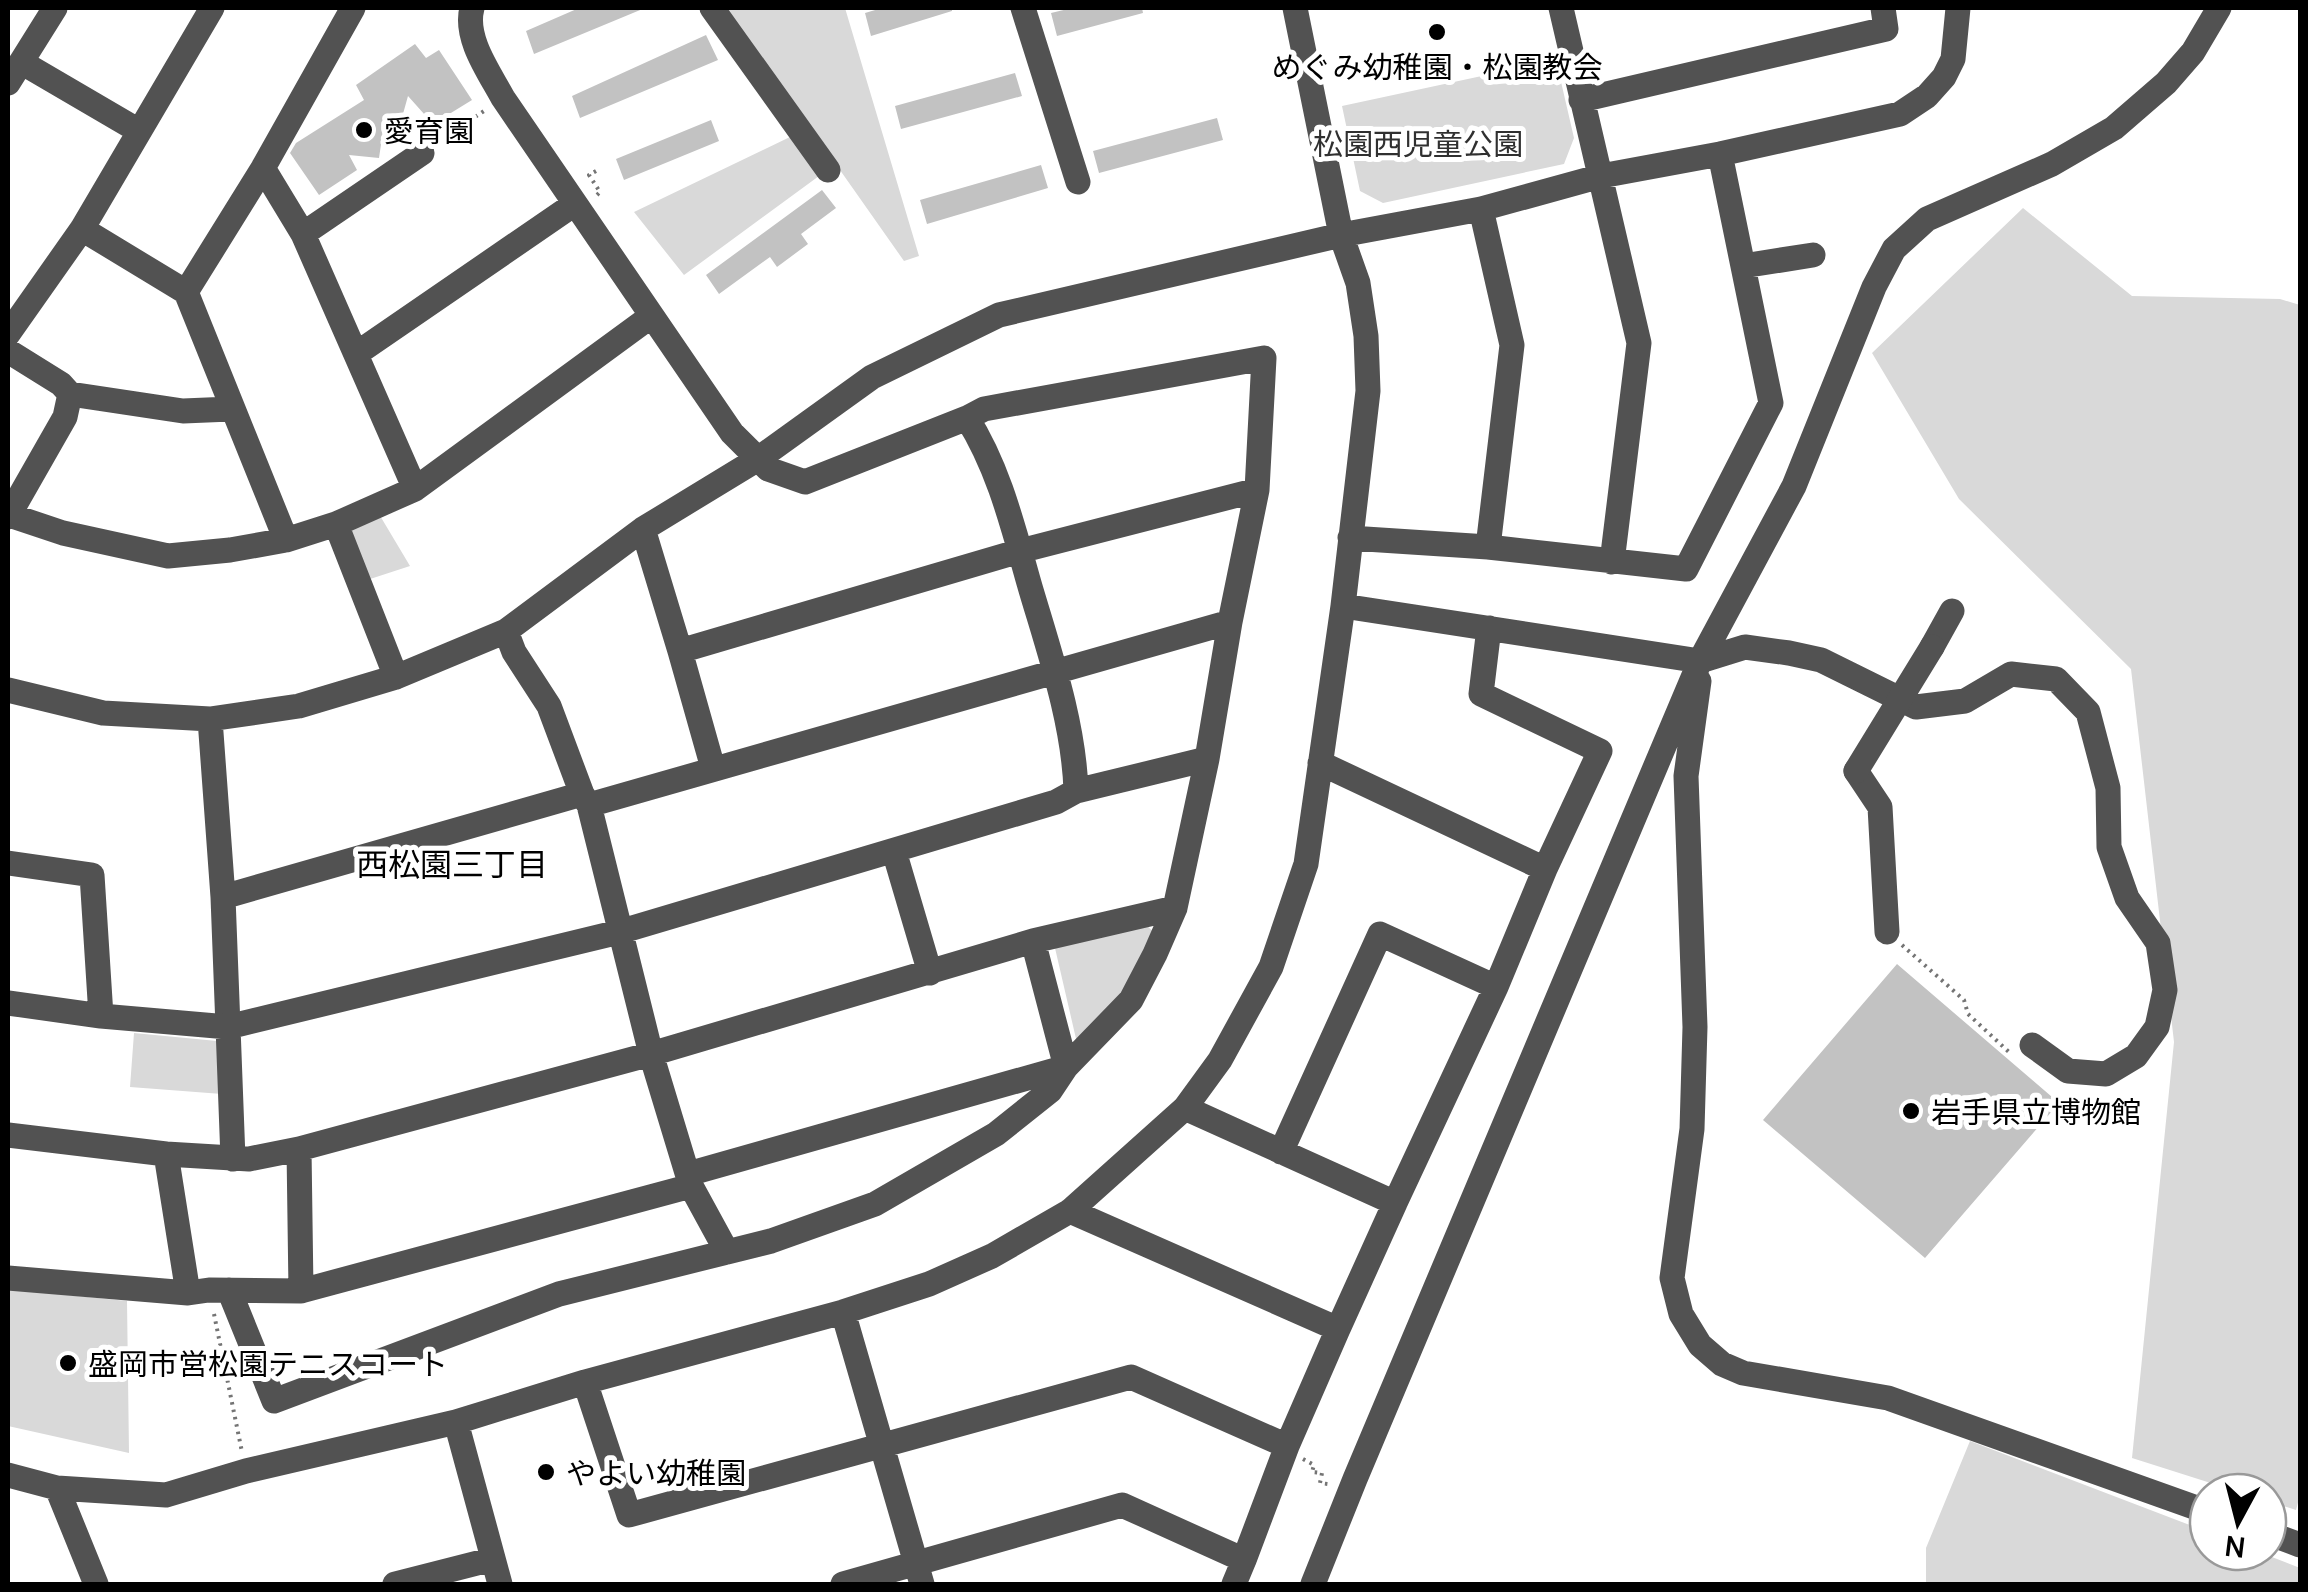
<svg xmlns="http://www.w3.org/2000/svg" width="2308" height="1592" viewBox="0 0 2308 1592" font-family="Manrope,'Noto Sans JP',sans-serif">
<style>
.green{fill:#d9d9d9}
.building{fill:#c2c2c2}
.lines{fill:none;stroke-linecap:round;stroke-linejoin:round}
.path{stroke:#747474;stroke-width:4;stroke-dasharray:2.5 5;stroke-linecap:butt}
.minor{stroke:#525252;stroke-width:25}
.minor-bridge{stroke:#525252;stroke-width:25}
.poi-dot{fill:#000;stroke:#fff;stroke-width:4}
.labels{text-anchor:middle;dominant-baseline:central;stroke-width:10;stroke-linejoin:round;paint-order:stroke}
.poi-label{font-size:30px;fill:#000;stroke:#fff;text-anchor:start}
.park-label{font-size:30px;fill:#303030;stroke:#fff}
.neighbourhood-label{font-size:32px;fill:#000;stroke:#fff}
</style>
<rect width="100%" height="100%" fill="#fff"/>
<!-- green -->
<path class="green" d="M726,8H845L919,256L904,261Z
M1556,60L1574,138L1564,164L1383,203L1360,191L1342,106Z
M790,137L819,176L684,275L634,212Z
M2023,208L2132,296L2280,299L2300,305V1495L2296,1510L2268,1501V1492H2239L2132,1458L2174,1042L2131,669L1959,499L1872,353Z
M379,514L410,566L364,581L344,529Z
M1145,924L1158,936L1127,990L1077,1043L1055,948Z
M134,1033L217,1041L222,1094L130,1087Z
M8,1289L127,1301L129,1453L8,1426Z
M1970,1441L2208,1532V1552H2259L2300,1568V1584H1926V1548Z"/>
<!-- building -->
<path class="building" d="M579,8H645L534,54L526,31Z
M882,8H952V11L871,36L865,13Z
M1072,8H1142L1143,13L1057,36L1051,13Z
M706,35L718,60L580,118L572,96Z
M415,44L426,58L439,50L472,100L433,124L408,96L401,121L385,117L379,158L349,155L357,170L319,195L290,153L296,143L364,100L356,85Z
M1015,73L1022,96L901,129L895,106Z
M1217,118L1223,140L1099,173L1093,151Z
M711,120L719,141L624,180L616,159Z
M1041,165L1048,188L927,224L920,200Z
M822,190L836,208L801,234L808,244L777,267L770,257L719,294L706,275Z
M1897,964L2059,1103L1925,1258L1763,1120Z"/>
<g class="lines">
<!-- path -->
<path class="path" d="M438,142L484,111
M596,171L589,175L600,192L597,195
M1902,945L1964,1000L1968,1014L2010,1053
M214,1314L242,1452
M1303,1459L1314,1465L1312,1472L1322,1473L1320,1483L1328,1484"/>
<!-- minor -->
<path class="minor" d="M472,8C464,38 489,72 503,98L732,433L768,469L805,482L967,418C1000,470 1014,531 1031,590C1050,654 1074,724 1076,791L1056,802L619,932L228,1027L223,897L582,794
M712,8L828,170
M1023,8L1078,182
M1561,8L1639,343L1612,562
M21,62L139,131
M8,83L55,8
M1581,100L1886,29L1883,8
M263,168L303,234L415,489
M1481,209L1512,345L1488,547L1686,569L1771,403L1720,154
M82,229L186,292L286,540
M303,234L422,153
M1743,266L1813,255
M186,292L263,168L353,8
M8,334L82,229L212,8
M8,351L61,384L70,394L65,417L8,517
M356,354L573,205
M70,394L183,411L231,409
M9,515L63,533L168,556L230,550L286,540L336,524L415,489L650,317
M336,524L396,677
M643,529L680,651
M1350,538L1488,547
M1343,606L1700,661L1745,647L1789,653L1821,660L1916,707L1965,701L2011,674L2056,679L2088,712L2108,788L2109,847L2127,898L2158,943L2165,990L2157,1027L2136,1056L2106,1074L2068,1071L2032,1045
M1230,622L1257,490
M506,631L514,652L549,706L582,794L589,805L651,1054L691,1186L301,1291L299,1149L651,1054L1033,941L1175,908
M1932,647L1952,611
M1699,681L1686,776L1695,1027L1692,1129L1672,1278L1681,1314L1700,1345L1722,1364L1743,1373L1888,1398L2208,1512
M8,690L103,713L210,719L299,706L396,677L506,631L643,529L758,459L872,377L999,315L1341,235L1481,209L1601,176L1720,154L1900,114L1927,96L1944,77L1953,59L1958,8
M210,719L223,897
M1320,763L1545,869L1600,751L1481,694L1489,628
M713,768L680,651L1020,551L1257,490L1264,358L984,409L967,418
M1856,771L1880,807L1887,932
M589,805L1230,622L1207,759L1076,791
M894,851L930,973
M8,863L92,875L101,1016L8,1003
M1496,987L1545,869
M101,1016L228,1027L233,1159
M1185,1108L1395,1203L1496,987L1380,934L1281,1152
M8,1135L166,1154L188,1293L8,1278
M166,1154L249,1159L299,1149
M688,1174L1066,1067L1033,941
M691,1186L727,1252
M229,1290L274,1401L559,1294L771,1241L875,1204L996,1134L1050,1091L1066,1067L1131,1000L1155,954L1175,908L1207,759
M188,1293L209,1290L301,1291
M843,1312L922,1584
M1338,1329L1395,1203
M585,1382L629,1515L1131,1377L1287,1446L1338,1329L1070,1211
M456,1422L500,1584
M8,1475L57,1488L166,1495L246,1471L456,1422L585,1382L843,1312L929,1284L992,1256L1070,1211L1185,1108L1220,1060L1271,967L1306,864L1343,606L1368,391L1366,336L1358,283L1341,235L1295,8
M57,1488L96,1584
M2268,1533L2300,1545
M1244,1560L1287,1446
M395,1584L493,1559
M843,1584L1122,1505L1244,1560L1234,1584
M1313,1584L1355,1479L1700,661L1794,486L1874,287L1894,249L1927,219L2052,164L2114,128L2166,83L2193,52L2219,8"/>
<!-- minor-bridge -->
<path class="minor-bridge" d="M1856,771L1932,647"/>
</g>
<!-- markers -->
<g class="poi-dot">
<circle cx="1437" cy="32" r="10"/>
<circle cx="364" cy="130" r="10"/>
<circle cx="1911" cy="1111" r="10"/>
<circle cx="68" cy="1363" r="10"/>
<circle cx="546" cy="1472" r="10"/>
</g>
<g class="labels">
<!-- poi labels -->
<g class="poi-label">
<text x="1437" y="66" text-anchor="middle">めぐみ幼稚園・松園教会</text>
<text x="384" y="130">愛育園</text>
<text x="1931" y="1111">岩手県立博物館</text>
<text x="88" y="1363">盛岡市営松園テニスコート</text>
<text x="566" y="1472">やよい幼稚園</text>
</g>
<!-- park labels -->
<g class="park-label">
<text x="1418" y="143">松園西児童公園</text>
</g>
<!-- neighbourhood labels -->
<g class="neighbourhood-label">
<text x="452" y="864">西松園三丁目</text>
</g>
</g>
<!-- border -->
<rect width="2308" height="1592" fill="none" stroke="#000000" stroke-width="20"/>
<!-- north arrow -->
<g transform="translate(2238 1522) rotate(187)"><circle r="48" fill="#ffffff" stroke="#999999" stroke-width="2.5"/>
<path d="M0-8L18 38L0 25L-18 38Z" fill="#000000"/>
<text y="-15" font-size="28" font-weight="bold" text-anchor="middle" fill="#000000">N</text>
</g>
</svg>
